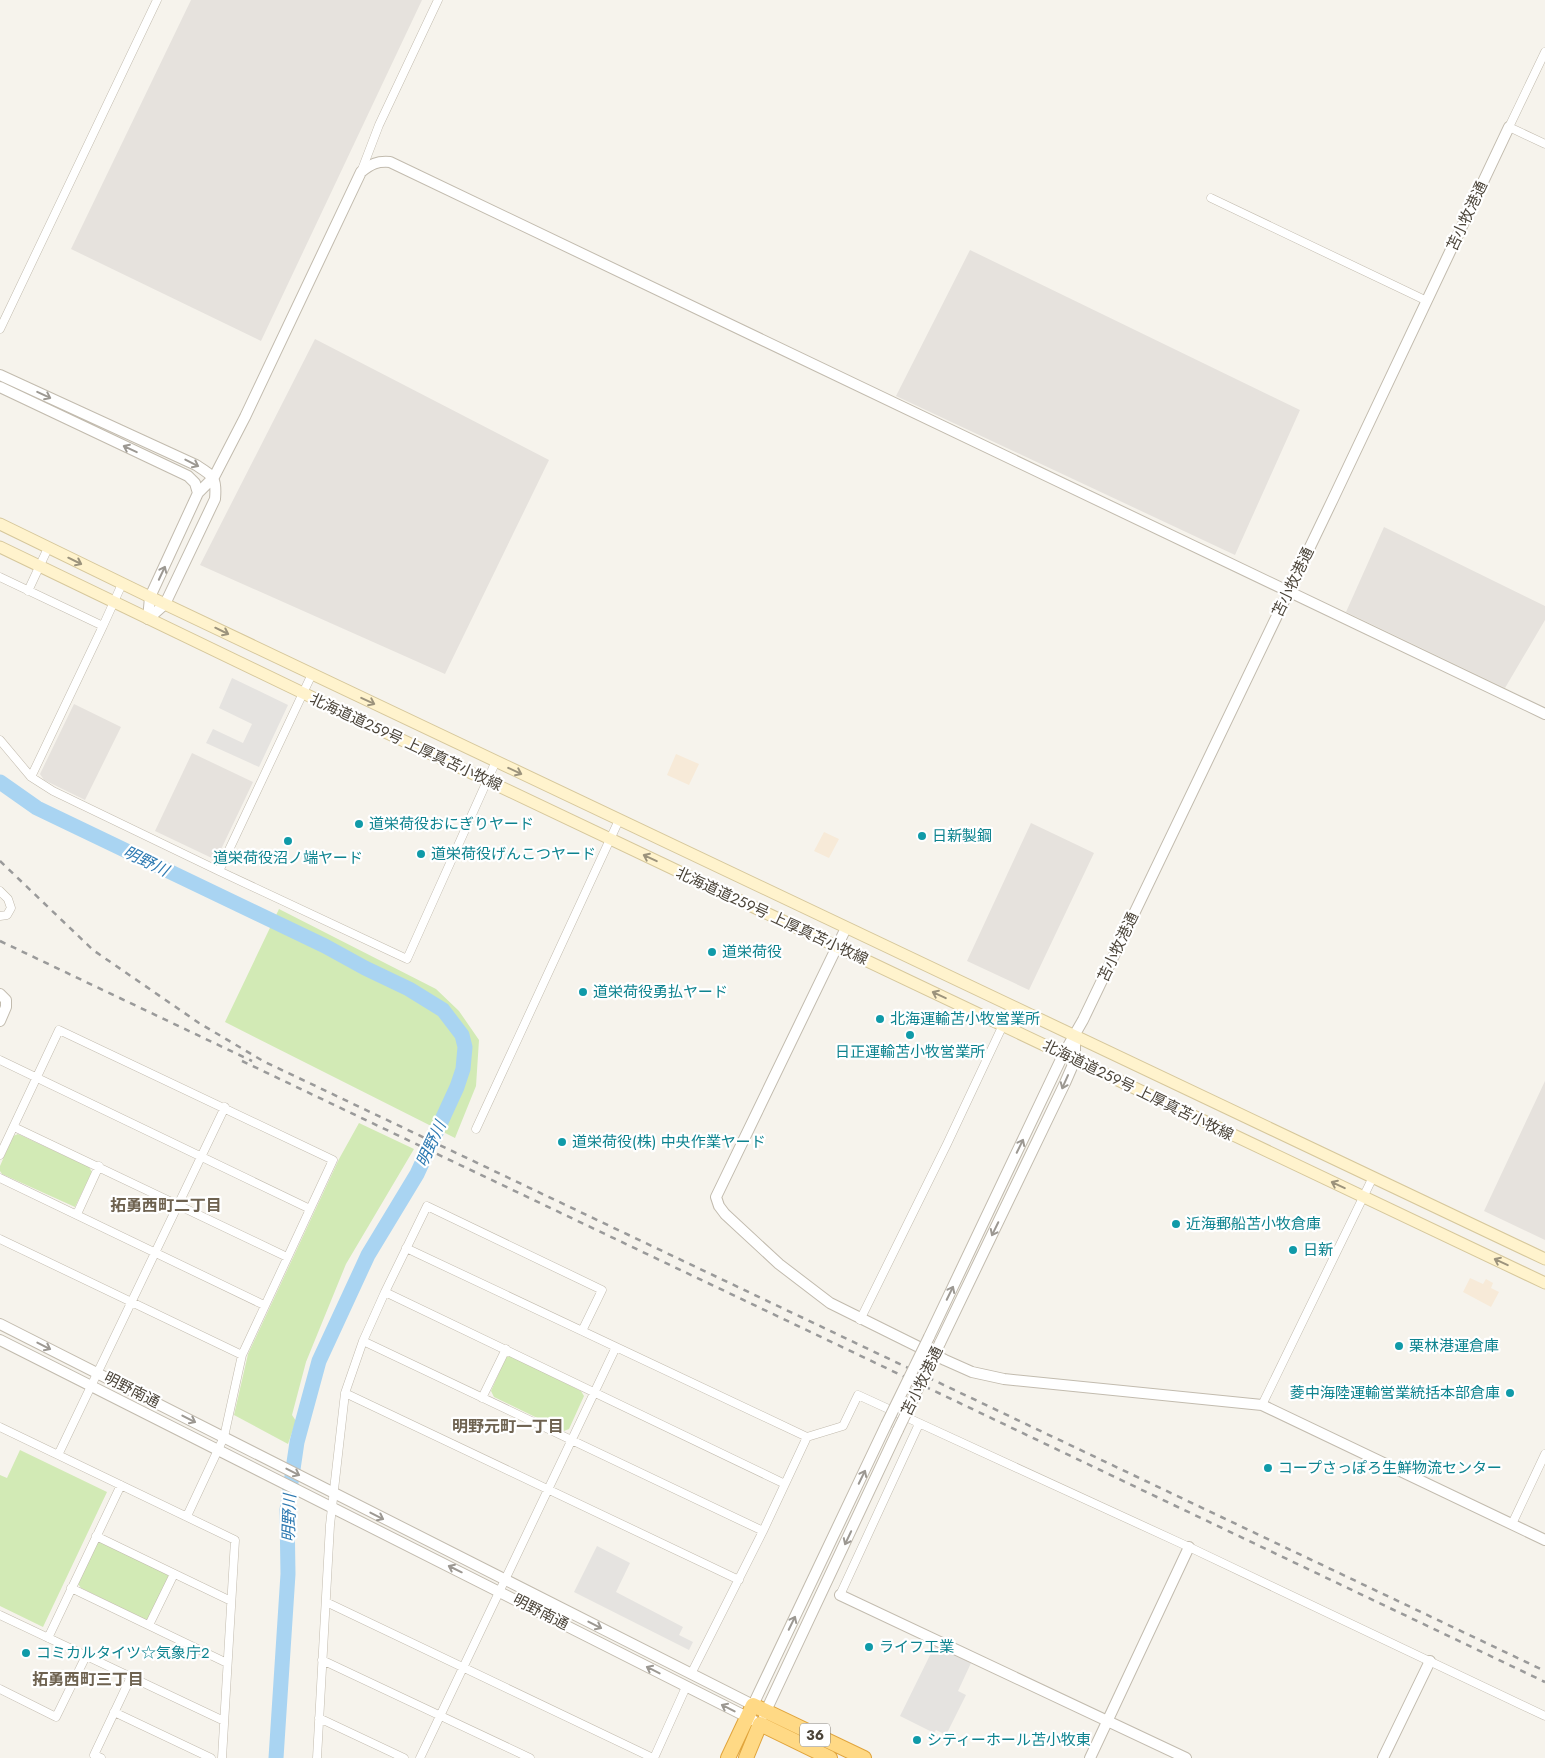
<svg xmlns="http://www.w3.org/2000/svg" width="1545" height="1758" viewBox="0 0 1545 1758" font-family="Jost,'Noto Sans JP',sans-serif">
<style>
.commercial{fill:#f7ead8}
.industrial{fill:#e6e2dd}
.green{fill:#d2eab5}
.parking{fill:#e5e3e0}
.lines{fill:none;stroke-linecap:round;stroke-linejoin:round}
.river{stroke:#a9d4f2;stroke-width:15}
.minor-casing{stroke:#c2bbae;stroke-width:9}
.tertiary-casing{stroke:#c2bbae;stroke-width:12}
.secondary-casing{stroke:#d6c79b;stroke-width:13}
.trunk-casing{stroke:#e0a43c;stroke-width:16}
.minor{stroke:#fff;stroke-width:8}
.tertiary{stroke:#fff;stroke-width:10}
.secondary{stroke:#fff3cd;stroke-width:11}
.trunk{stroke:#ffd985;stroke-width:14}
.rail{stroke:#9a9a9a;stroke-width:2.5;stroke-dasharray:6 6;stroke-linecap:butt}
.tertiary-bridge-casing{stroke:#c2bbae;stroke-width:12;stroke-linecap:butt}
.tertiary-bridge{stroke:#fff;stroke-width:10}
.oneway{stroke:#9c9892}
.oneway2{stroke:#9c937c}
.culture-dot{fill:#0f9aa8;stroke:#fff;stroke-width:2}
.labels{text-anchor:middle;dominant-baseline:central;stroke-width:4.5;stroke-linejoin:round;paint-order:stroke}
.shield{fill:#fff;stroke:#817c74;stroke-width:1}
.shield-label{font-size:14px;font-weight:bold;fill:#4b4439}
.street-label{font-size:15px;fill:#4b4439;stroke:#fff}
.culture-label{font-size:15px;fill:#0d838f;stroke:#fff;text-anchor:start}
.water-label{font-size:16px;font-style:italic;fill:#2e7ab2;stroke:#fff}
.neighbourhood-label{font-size:16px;font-weight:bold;fill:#6e6250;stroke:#fff}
</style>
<rect width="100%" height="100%" fill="#f6f3ec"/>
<!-- commercial -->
<path class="commercial" d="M676,754L699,764L689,785L667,775Z
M824,832L839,839L829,858L814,851Z
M1470,1278L1483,1284L1486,1279L1493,1283L1491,1288L1499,1292L1491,1307L1463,1292Z"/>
<!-- industrial -->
<path class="industrial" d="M191,0H422L261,341L71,249Z
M970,250L1300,410L1235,555L896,396Z
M315,339L549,460L445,674L200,565Z
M1384,527L1545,606V620L1505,688L1346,612Z
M74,704L121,727L85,800L44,780L40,774Z
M192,753L253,782L216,860L155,831Z
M1031,823L1094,853L1029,990L967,961Z
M1545,1081V1240L1484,1211Z"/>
<!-- green -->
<path class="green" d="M279,909L436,989L459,1011L479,1040L476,1086L455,1138L225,1022Z
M359,1123L414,1149L346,1264L306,1362L292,1415L296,1421L288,1444L234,1415L248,1354L339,1159Z
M18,1134L89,1167L92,1172L75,1207L2,1174L0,1171V1166L13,1136Z
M511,1356L581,1391L584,1396L569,1429L564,1431L494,1397L491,1391L506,1357Z
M20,1450L107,1492L43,1627L0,1606V1475L7,1478Z
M100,1541L168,1574L169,1578L149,1619H144L81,1588L78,1584L96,1544Z"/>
<!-- parking -->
<path class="parking" d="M232,678L288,705L259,767L206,743L213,729L243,743L252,724L219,708Z
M597,1546L630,1563L616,1592L683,1627L679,1635L693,1642L689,1650L574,1592Z
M935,1645L971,1663L958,1691L966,1695L946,1735L936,1730L934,1733L900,1716Z"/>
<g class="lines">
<!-- river -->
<path class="river" d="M0,782L37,808L62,820L325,946L365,968L409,989L443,1010L462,1035L465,1047L463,1069L457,1087L417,1174L368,1255L319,1361L297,1442L287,1510L288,1574L276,1758"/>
<defs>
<path id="minor" d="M1545,52L1509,127L1545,144
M361,172L379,125L438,0
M1211,198L1427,301
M0,329L157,0
M0,577L103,626L31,777
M28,591L48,548
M103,626L122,584
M0,740L31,777L53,791L219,871L407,959L496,761
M219,871L312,674
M0,891L8,899L11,908L7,915L0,916
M0,1060L310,1209
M14,1127L287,1257
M476,1129L619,820
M0,1155L59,1030L333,1160L242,1355L224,1437L187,1516
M0,1178L264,1305
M77,1214L99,1166
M0,1239L242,1355
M406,1248L807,1437L843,1426L858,1395L1189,1547L1545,1716
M385,1292L785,1484
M860,1320L947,1144L1003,1025
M363,1341L763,1531
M345,1393L739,1580
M482,1398L506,1349
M1262,1405L1373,1177
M0,1427L235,1540L222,1758
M58,1455L225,1107
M1512,1524L1545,1454
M96,1536L231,1601
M71,1588L227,1663
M840,1595L919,1424
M326,1602L653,1758
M0,1615L224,1721
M149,1625L174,1574
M48,1638L121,1485
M322,1660L530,1758
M691,1674L763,1531L807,1437
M0,1689L56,1717L86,1656
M114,1712L211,1758
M319,1718L404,1758
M101,1758L94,1755L131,1677
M317,1758L330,1525L345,1393L363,1341L385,1292L427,1206L602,1290L582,1331
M420,1758L616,1347
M654,1758L686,1687"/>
<path id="tertiary" d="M0,375L196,465C213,476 217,477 215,499L165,604L148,619
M0,387L188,476L195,483L198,493
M148,619L150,597L198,493L214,477L245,417L361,172C371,164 377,161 390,162L1545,714
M846,928L716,1197L719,1206L725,1214L779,1264L830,1303L945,1360L972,1372L1004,1379L1262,1405L1545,1540
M0,994L6,1000V1007L0,1021
M0,1324L753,1705L886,1425
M929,1337L1063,1055L1083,1020L1333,499L1509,127
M0,1340L753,1720
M940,1343L1065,1083L1075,1060V1036
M840,1595L1186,1758
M764,1715L898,1430
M1090,1758L1189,1547
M1383,1758L1430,1661"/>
<path id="secondary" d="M0,524L150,597L1545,1259
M0,547L303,693L1545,1283"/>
<path id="trunk" d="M728,1758L753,1705L864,1758
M746,1758L760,1724L830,1758"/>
</defs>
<!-- minor casing -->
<use href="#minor" class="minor-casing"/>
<!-- tertiary casing -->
<use href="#tertiary" class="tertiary-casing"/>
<!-- secondary casing -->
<use href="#secondary" class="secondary-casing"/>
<!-- trunk casing -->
<use href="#trunk" class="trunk-casing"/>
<!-- minor -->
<use href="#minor" class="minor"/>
<!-- tertiary -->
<use href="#tertiary" class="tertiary"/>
<!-- secondary -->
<use href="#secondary" class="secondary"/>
<!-- trunk -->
<use href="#trunk" class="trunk"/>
<!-- rail -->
<path class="rail" d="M0,861L93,950L199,1023L263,1061L1545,1671
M0,941L252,1061
M242,1061L1545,1682"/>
<defs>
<path id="tertiary-bridge" d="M886,1425L929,1337
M898,1430L940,1343"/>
</defs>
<!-- tertiary-bridge casing -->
<use href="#tertiary-bridge" class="tertiary-bridge-casing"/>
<!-- tertiary-bridge -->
<use href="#tertiary-bridge" class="tertiary-bridge"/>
</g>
<!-- one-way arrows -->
<defs><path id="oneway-shaft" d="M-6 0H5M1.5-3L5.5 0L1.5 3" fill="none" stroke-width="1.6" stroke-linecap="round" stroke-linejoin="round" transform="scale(1.25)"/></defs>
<g class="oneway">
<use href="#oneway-shaft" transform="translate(44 395) rotate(25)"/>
<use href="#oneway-shaft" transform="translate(130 449) rotate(-155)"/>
<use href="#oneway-shaft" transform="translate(192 463) rotate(27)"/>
<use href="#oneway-shaft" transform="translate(162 573) rotate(-65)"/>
<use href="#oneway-shaft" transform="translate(1065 1082) rotate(114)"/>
<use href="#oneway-shaft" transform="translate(1020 1146) rotate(-64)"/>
<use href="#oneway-shaft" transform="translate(995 1229) rotate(116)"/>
<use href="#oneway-shaft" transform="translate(950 1293) rotate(-64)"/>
<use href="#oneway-shaft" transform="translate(44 1346) rotate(27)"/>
<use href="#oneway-shaft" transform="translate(189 1419) rotate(27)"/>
<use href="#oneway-shaft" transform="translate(293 1472) rotate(27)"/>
<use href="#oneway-shaft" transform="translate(862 1477) rotate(-64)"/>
<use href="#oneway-shaft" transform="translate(377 1516) rotate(27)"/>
<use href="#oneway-shaft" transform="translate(848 1538) rotate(115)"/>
<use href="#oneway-shaft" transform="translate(455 1569) rotate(-154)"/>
<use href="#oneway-shaft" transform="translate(792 1623) rotate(-64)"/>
<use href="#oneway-shaft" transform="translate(595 1625) rotate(27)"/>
<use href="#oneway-shaft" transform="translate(653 1670) rotate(-153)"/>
<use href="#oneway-shaft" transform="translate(728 1708) rotate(-153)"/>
</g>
<g class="oneway2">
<use href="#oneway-shaft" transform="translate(75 561) rotate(26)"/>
<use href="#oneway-shaft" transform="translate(222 631) rotate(26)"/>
<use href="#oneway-shaft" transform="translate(368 701) rotate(25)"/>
<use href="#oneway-shaft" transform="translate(515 771) rotate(25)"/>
<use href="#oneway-shaft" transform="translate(650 858) rotate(-155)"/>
<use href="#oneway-shaft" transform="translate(939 995) rotate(-155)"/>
<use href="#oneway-shaft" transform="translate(1338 1185) rotate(-155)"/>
<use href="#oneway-shaft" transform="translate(1501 1262) rotate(-155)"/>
</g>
<!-- markers -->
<g class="culture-dot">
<circle cx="359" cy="824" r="5"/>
<circle cx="922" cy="836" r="5"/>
<circle cx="288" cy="841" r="5"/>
<circle cx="421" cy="854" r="5"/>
<circle cx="712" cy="952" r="5"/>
<circle cx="583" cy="992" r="5"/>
<circle cx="880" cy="1019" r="5"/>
<circle cx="910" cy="1035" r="5"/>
<circle cx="562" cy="1142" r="5"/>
<circle cx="1176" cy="1224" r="5"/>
<circle cx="1293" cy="1250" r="5"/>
<circle cx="1399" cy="1346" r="5"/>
<circle cx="1510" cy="1393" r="5"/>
<circle cx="1268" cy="1468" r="5"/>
<circle cx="869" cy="1647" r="5"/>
<circle cx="26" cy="1653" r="5"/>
<circle cx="917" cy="1740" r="5"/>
</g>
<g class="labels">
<!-- shield labels -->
<rect class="shield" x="800" y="1723.5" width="30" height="23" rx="4"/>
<g class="shield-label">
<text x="815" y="1735">36</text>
</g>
<!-- street labels -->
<g class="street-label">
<text transform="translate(1467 216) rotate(-65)">苫小牧港通</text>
<text transform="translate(1293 582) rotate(-64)">苫小牧港通</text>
<text transform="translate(406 742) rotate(25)">北海道道259号 上厚真苫小牧線</text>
<text transform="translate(772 916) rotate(25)">北海道道259号 上厚真苫小牧線</text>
<text transform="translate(1118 947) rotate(-65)">苫小牧港通</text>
<text transform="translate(1138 1090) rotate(26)">北海道道259号 上厚真苫小牧線</text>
<text transform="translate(922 1381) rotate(-64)">苫小牧港通</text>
<text transform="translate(132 1390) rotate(27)">明野南通</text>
<text transform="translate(541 1612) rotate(27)">明野南通</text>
</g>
<!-- culture labels -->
<g class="culture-label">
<text x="369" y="824">道栄荷役おにぎりヤード</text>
<text x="932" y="836">日新製鋼</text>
<text x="431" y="854">道栄荷役げんこつヤード</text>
<text x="288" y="858" text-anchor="middle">道栄荷役沼ノ端ヤード</text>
<text x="722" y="952">道栄荷役</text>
<text x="593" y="992">道栄荷役勇払ヤード</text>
<text x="890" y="1019">北海運輸苫小牧営業所</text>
<text x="910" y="1052" text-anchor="middle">日正運輸苫小牧営業所</text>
<text x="572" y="1142">道栄荷役(株) 中央作業ヤード</text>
<text x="1186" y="1224">近海郵船苫小牧倉庫</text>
<text x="1303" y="1250">日新</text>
<text x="1409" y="1346">栗林港運倉庫</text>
<text x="1500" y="1393" text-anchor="end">菱中海陸運輸営業統括本部倉庫</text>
<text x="1278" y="1468">コープさっぽろ生鮮物流センター</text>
<text x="879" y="1647">ライフ工業</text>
<text x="36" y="1653">コミカルタイツ☆気象庁2</text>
<text x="927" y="1740">シティーホール苫小牧東</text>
</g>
<!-- water labels -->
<g class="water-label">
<text transform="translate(146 861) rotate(26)">明野川</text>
<text transform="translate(431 1144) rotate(-65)">明野川</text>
<text transform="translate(289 1518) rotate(-88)">明野川</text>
</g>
<!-- neighbourhood labels -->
<g class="neighbourhood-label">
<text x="166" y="1205">拓勇西町二丁目</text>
<text x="508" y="1426">明野元町一丁目</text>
<text x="88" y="1679">拓勇西町三丁目</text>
</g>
</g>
</svg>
